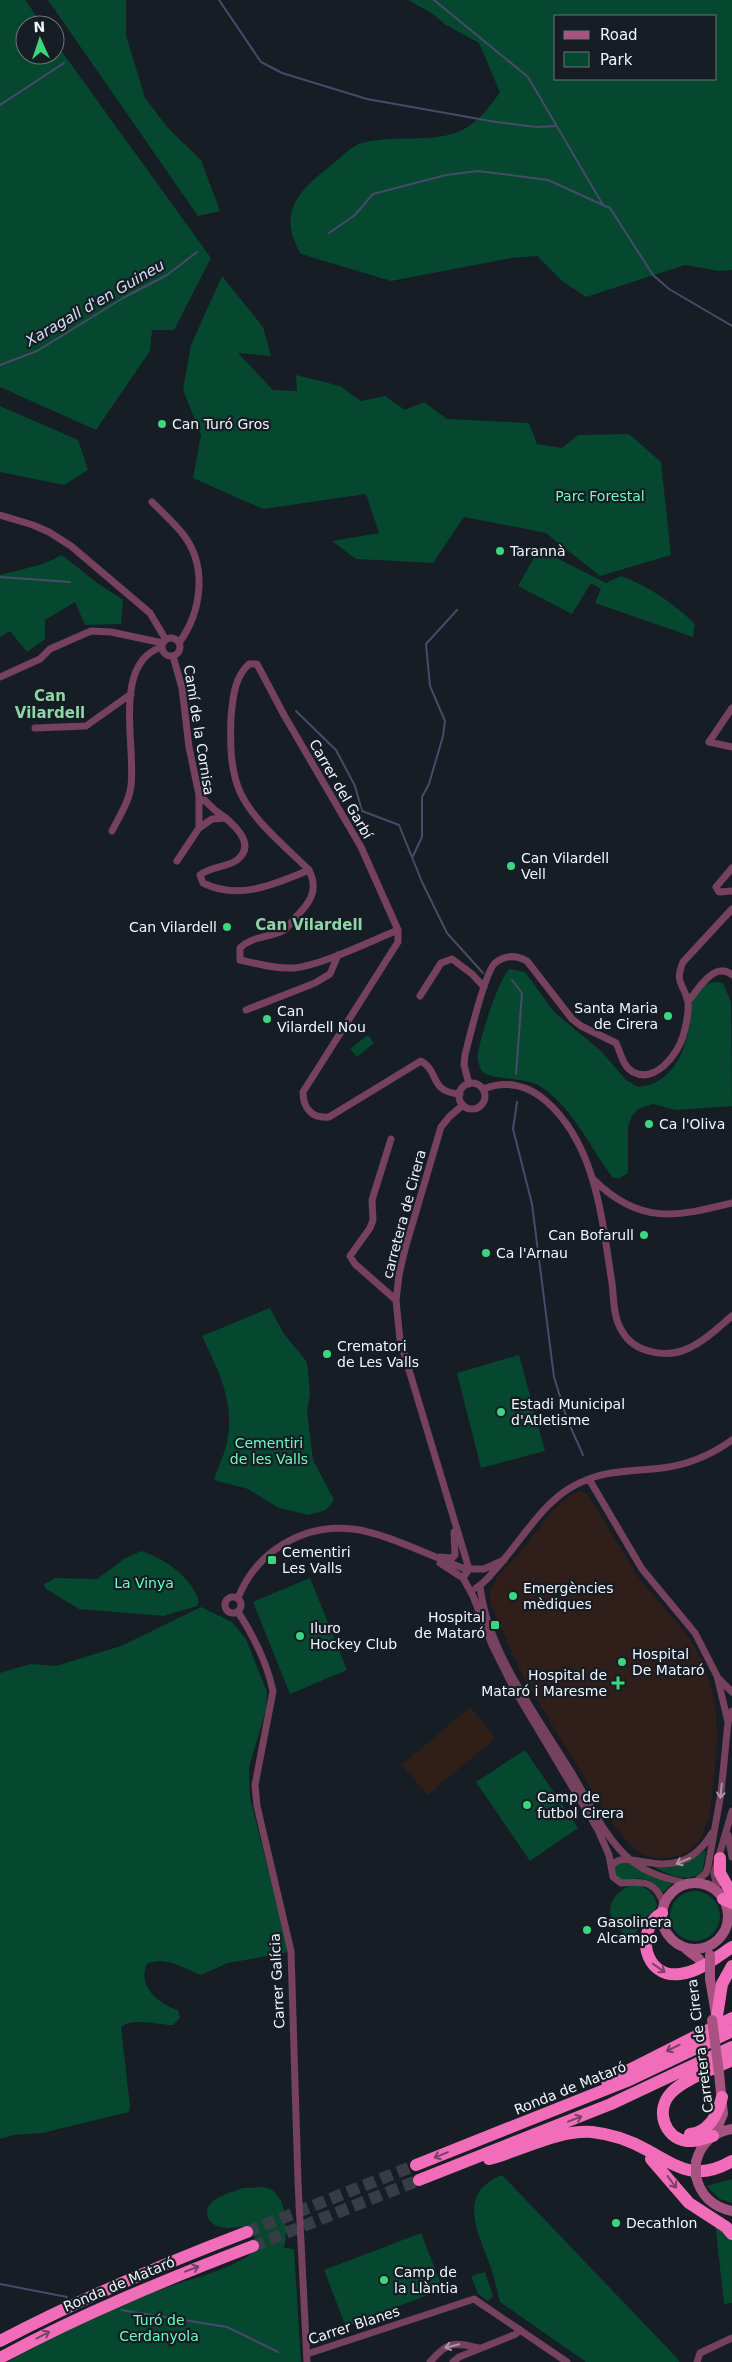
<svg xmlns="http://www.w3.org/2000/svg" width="732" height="2362" viewBox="0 0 732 2362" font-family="'DejaVu Sans',sans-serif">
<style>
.industrial{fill:#2f1f17}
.medical{fill:#301e1a}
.green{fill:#06472f;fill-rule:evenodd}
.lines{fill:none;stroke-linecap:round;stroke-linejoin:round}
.stream{stroke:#484a6a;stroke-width:2}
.highway-tunnel{stroke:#373d45;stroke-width:12;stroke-dasharray:12 6;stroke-linecap:butt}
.street{stroke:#75415d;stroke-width:7}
.secondary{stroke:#a75382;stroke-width:10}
.highway{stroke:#f26db9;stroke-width:12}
.secondary-bridge{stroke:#a75382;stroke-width:10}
.oneway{stroke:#ad92a5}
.oneway2{stroke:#794168}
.poi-dot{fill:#3bd77f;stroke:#161d25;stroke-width:2}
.labels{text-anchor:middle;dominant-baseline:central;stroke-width:4.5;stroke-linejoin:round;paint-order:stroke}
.poi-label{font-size:14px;fill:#f1f5fc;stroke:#161d25;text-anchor:start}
.park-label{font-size:14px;fill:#6dfcbe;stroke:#161d25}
.street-label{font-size:14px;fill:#f1f5fc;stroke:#161d25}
.water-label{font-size:15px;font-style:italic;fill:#d2e0f3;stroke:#161d25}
.neighbourhood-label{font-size:15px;font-weight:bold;fill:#8fd6a5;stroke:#161d25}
</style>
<rect width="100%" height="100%" fill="#161d25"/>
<!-- industrial -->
<path class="industrial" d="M470,1707L496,1738L427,1795L402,1765Z"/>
<!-- medical -->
<path class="medical" d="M580,1491L587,1493L639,1578L688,1636L702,1660L712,1691L716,1711L717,1743L710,1815L699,1842L688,1852L677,1856L662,1859L648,1856L635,1850L613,1825L522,1675L491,1605L489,1594L497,1577L524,1547L553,1510L570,1495Z"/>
<!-- green -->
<path class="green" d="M0,0H25L43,25H25V55H55V42L211,258L174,330H152L150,351L96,430L0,387Z
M48,0H126V35L145,98L168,128L201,160L220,211L198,216Z
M408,0H732V270L719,271L685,265L586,297L562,281L537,256L511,258L391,281L301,254C275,211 301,189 334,163C342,157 352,145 362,143C393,134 430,144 460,131C479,122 489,108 500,92L479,43L446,25L433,14ZM556,16H716V79H556Z
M222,276L263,327L271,356L238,353L273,390L297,391L296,375L340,386L361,401L385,396L405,410L424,402L447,419L529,423L537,444L562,448L578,435L629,434L661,462L671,555L600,576L546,533L464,517L433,563L356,559L332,541L379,533L366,494L263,509L193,478L201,435L183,390L191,345Z
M0,406L78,440L88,470L64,485L0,472Z
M539,549L606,583L621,576C649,586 673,603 695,624L693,637L595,603L601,589L591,583L572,614L518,586Z
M62,555L96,582L123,600L121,624L85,625L75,602L45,620V639L27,652L10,631L0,637V575L43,564Z
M510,969L525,972L555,1013L601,1051L626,1080L638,1087C667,1085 684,1058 688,1031C690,1022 689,1010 693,1001C698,988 709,979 723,983L731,1002L732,1106L676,1110L653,1104L638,1109L632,1116L628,1127V1173L620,1178H613C590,1148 575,1111 543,1088C527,1076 490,1081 482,1071C479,1067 477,1058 478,1053C480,1039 500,974 510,969Z
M368,1035L374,1043L357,1057L350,1049Z
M270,1308L284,1334L307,1362L310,1394L307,1412L313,1460L334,1500L326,1510L309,1515L279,1508L248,1489L214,1480C217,1469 223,1458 226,1447C236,1404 220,1374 202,1336Z
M519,1355L545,1451L481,1468L457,1373Z
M141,1551C163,1557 193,1578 199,1602L197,1606L164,1616L79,1609L46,1589L44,1584L55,1578L97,1579L124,1559Z
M310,1578L347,1670L290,1694L253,1602Z
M201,1607L232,1622L246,1639L267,1692L266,1710L249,1767L250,1798L289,1952L228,1963L201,1975C184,1969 165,1955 147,1964C137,1987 159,2004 178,2010L180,2018L173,2025C157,2025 134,2017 121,2027L130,2106L129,2112L42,2133L13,2135L0,2139V1673L30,1664L56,1666L121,1646Z
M525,1750L578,1828L530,1861L476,1782Z
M706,1850L703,1870C691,1885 668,1875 654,1867L671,1868L685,1863Z
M627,1862L642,1872L672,1884L663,1893C654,1878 639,1876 622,1881L615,1875L614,1869L618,1863Z
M632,1885C645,1885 655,1892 657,1906L651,1916L648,1915L639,1926L635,1936L626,1937C623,1932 619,1930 615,1925C603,1909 615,1890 632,1885Z
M670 1916a25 25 0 1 1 50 0a25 25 0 1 1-50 0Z
M502,2175L676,2357L680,2362H586L500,2302C497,2291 495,2279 491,2268C479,2235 455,2193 502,2175Z
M732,2179V2203L720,2199L706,2186Z
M243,2188C251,2188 263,2186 270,2189C288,2198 288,2232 284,2248L294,2249L301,2362H7C57,2335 112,2306 165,2288C190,2279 214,2274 237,2262C241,2260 246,2258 250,2254C257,2248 258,2232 248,2228C242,2225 232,2229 226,2228C220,2227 212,2225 209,2220C199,2200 230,2193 243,2188Z
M715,2222L732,2239V2303L724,2304Z
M421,2233L443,2289L346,2327L324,2270Z
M485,2272L493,2296L488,2301L478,2294L471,2276Z"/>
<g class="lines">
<!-- stream -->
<path class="stream" d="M219,0L261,62L282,73L367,99L496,122L537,127L556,126
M434,0L528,77L603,205L610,208L653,275L669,289L732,326
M0,105L64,63
M329,233L355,215L373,194L446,175L478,171L548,180L603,205
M0,365L37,351L123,298L167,275L197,252
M0,577L70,582
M296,711L336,750L355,786L362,811L399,825L422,882L447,933L483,973
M413,856L422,837V797L429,784L443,736L445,721L430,686L426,644L457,610
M512,980L522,993L516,1074
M517,1102L513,1129L532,1204L554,1377L567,1419L583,1455
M0,2284L67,2297
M121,2310L227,2327L278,2352"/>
<!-- highway-tunnel -->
<path class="highway-tunnel" d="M247,2232L416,2165
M253,2246L419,2180"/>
<!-- street -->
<path class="street" d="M152,502C162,512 173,522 182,533C208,565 202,611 179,643
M0,515L33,525L49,532L71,546L150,613L166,640
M162 647a9 9 0 1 1 18 0a9 9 0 1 1-18 0Z
M173,656L182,688L189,747L199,795V828L177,861
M0,677L40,659L50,649L91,631L111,632L163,643
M732,708L709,742L732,747
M35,728L86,726L131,694
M199,795C205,800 210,806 216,811C229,820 259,843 237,860C226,868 211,866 200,875L203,883C239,901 275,884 309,870C320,892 308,905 293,920C290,924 287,929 282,931C268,938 252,936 240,948V960C258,964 276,969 293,968C318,967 373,940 398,930V942L303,1092C303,1108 312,1119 329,1117L421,1061C440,1072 429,1092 460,1094
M199,828L212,819L226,818
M112,831C119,817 129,802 131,786C136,746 112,662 162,647
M732,868L716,887L719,892L732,891
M309,870C286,847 254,822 240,792C230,769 230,742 231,717C233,697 234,678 249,664H257L284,715L361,847L398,930
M420,996L441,963L452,959L472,974L484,987
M688,1002C697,990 715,960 732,975
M246,1010L315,983L330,974L338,955
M459 1096a13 13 0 1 1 26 0a13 13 0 1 1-26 0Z
M469,1084L464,1065L465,1055C469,1039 485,972 495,963C505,955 516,955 527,961L572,1019L581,1026L616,1043C621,1053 623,1067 633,1072C655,1084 678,1054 683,1036C686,1027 689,1011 688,1002C684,983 674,984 683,962L732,909
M483,1089C506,1080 528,1085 546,1101C597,1146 602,1221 612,1283C614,1299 613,1317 622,1331C634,1353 667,1359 689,1348C705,1341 719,1327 732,1316
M463,1105L450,1116L441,1127L405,1249L399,1275L396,1300L400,1340L469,1569
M391,1139L372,1200L373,1220L370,1228L350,1256L355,1264L396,1300
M594,1180C640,1225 676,1217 732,1203
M589,1479L642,1569L695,1633L717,1676L728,1722
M440,1557L452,1558L455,1555L454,1532
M504,1560L484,1569H469L463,1578L473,1596L492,1645L514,1689L598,1830L609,1855L613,1877L621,1883C644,1881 657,1881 664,1906
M440,1563L463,1578
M480,1586C487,1651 539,1719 573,1775C590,1804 606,1841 633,1862C650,1875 669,1879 689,1884
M476,1588C483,1584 490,1576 495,1570C518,1545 541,1505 570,1488C602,1469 627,1472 662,1468C687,1465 711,1455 732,1440
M225 1605a8 8 0 1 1 16 0a8 8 0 1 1-16 0Z
M238,1598C256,1552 303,1523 353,1529C386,1533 435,1558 468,1570
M238,1612C253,1635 267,1663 273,1691L255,1785L257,1806L291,1951L298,2182L307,2362
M719,1679L732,1692
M728,1835L732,1857
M612,1866C625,1843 677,1893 712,1833
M693,1884L706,1873L708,1867L721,1793L728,1722L732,1711
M718,1894L714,1873L732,1811
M307,2354L474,2299L567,2362
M430,2362C448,2341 454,2342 479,2348
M453,2362L459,2357L516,2334L519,2329
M697,2362L700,2353L732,2338"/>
<!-- secondary -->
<path class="secondary" d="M662 1916a33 33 0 1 1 66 0a33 33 0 1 1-66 0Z
M686,1949L699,1959
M710,1979L716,2014
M714,2135L723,2114L719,2073
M696,2162C701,2143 713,2132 732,2129
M696,2176C700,2195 713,2207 732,2211"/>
<!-- highway -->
<path class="highway" d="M720,1858V1873L732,1894
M723,1899L732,1903
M662,1913C634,1930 644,1979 680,1974C699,1972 717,1957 732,1947
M717,2016L722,1984L732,1966
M607,2081L732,2018
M690,2134C709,2132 718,2114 722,2097
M713,2136C704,2138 696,2142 687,2141C664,2138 655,2110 671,2093C684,2079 714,2069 732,2060
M489,2159C523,2150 557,2130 592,2132C611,2134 631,2141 647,2150C678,2167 696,2182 732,2161
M651,2159L689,2203L726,2227L732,2234
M416,2165L627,2081L732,2031
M419,2180L611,2104L732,2047
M0,2341C80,2299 163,2264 247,2232
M0,2358C82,2314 167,2279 253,2246"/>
<!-- secondary-bridge -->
<path class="secondary-bridge" d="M710,1979V1955
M712,2020L719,2073
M696,2176V2162"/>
</g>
<!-- one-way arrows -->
<defs><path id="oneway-shaft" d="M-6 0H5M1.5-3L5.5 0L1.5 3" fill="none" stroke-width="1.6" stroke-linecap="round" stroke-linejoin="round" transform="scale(1.25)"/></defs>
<g class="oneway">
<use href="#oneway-shaft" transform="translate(721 1791) rotate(96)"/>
<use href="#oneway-shaft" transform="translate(683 1861) rotate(157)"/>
<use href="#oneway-shaft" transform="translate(452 2346) rotate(167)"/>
</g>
<g class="oneway2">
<use href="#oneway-shaft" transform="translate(659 1968) rotate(35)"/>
<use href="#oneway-shaft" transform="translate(673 2048) rotate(154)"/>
<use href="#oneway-shaft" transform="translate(575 2119) rotate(-21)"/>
<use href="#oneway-shaft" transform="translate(441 2155) rotate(158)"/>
<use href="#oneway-shaft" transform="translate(672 2182) rotate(53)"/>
<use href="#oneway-shaft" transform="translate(192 2269) rotate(-21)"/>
<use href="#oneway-shaft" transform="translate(43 2335) rotate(-28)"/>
</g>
<!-- markers -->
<g class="poi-dot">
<circle cx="162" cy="424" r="5"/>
<circle cx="500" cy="551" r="5"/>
<circle cx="511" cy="866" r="5"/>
<circle cx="227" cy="927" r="5"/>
<circle cx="668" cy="1016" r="5"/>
<circle cx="267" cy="1019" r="5"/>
<circle cx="649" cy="1124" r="5"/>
<circle cx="644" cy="1235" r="5"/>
<circle cx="486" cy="1253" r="5"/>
<circle cx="327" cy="1354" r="5"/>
<circle cx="501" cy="1412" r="5"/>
<rect x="267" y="1555" width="10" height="10" rx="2.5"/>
<circle cx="513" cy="1596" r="5"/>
<rect x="490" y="1620" width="10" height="10" rx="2.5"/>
<circle cx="300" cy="1636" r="5"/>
<circle cx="622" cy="1662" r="5"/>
<path d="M615.5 1675.5h5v5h5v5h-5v5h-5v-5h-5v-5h5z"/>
<circle cx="527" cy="1805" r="5"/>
<circle cx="587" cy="1930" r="5"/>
<circle cx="616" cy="2223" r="5"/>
<circle cx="384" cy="2280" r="5"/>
</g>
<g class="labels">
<!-- poi labels -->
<g class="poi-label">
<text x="172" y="424">Can Turó Gros</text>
<text x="510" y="551">Tarannà</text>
<text x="521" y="858">Can Vilardell<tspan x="521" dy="16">Vell</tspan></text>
<text x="217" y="927" text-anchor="end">Can Vilardell</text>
<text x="658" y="1008" text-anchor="end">Santa Maria<tspan x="658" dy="16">de Cirera</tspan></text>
<text x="277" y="1011">Can<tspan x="277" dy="16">Vilardell Nou</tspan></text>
<text x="659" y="1124">Ca l'Oliva</text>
<text x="634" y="1235" text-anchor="end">Can Bofarull</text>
<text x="496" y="1253">Ca l'Arnau</text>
<text x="337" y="1346">Crematori<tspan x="337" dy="16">de Les Valls</tspan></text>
<text x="511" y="1404">Estadi Municipal<tspan x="511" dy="16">d'Atletisme</tspan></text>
<text x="282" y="1552">Cementiri<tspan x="282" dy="16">Les Valls</tspan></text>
<text x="523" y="1588">Emergències<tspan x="523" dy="16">mèdiques</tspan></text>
<text x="485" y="1617" text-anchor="end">Hospital<tspan x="485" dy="16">de Mataró</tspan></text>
<text x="310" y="1628">Iluro<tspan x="310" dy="16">Hockey Club</tspan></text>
<text x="632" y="1654">Hospital<tspan x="632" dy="16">De Mataró</tspan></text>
<text x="607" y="1675" text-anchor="end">Hospital de<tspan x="607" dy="16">Mataró i Maresme</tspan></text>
<text x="537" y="1797">Camp de<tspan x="537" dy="16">futbol Cirera</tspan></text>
<text x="597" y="1922">Gasolinera<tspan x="597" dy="16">Alcampo</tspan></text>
<text x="626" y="2223">Decathlon</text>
<text x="394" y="2272">Camp de<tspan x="394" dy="16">la Llàntia</tspan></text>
</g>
<!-- park labels -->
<g class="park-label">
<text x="600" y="496">Parc Forestal</text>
<text x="269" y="1443">Cementiri<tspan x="269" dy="16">de les Valls</tspan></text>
<text x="144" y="1583">La Vinya</text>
<text x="159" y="2320">Turó de<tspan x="159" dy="16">Cerdanyola</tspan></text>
</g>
<!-- street labels -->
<g class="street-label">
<text transform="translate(199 730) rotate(81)">Camí de la Cornisa</text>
<text transform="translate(341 789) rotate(60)">Carrer del Garbí</text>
<text transform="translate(404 1214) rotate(-75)">carretera de Cirera</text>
<text transform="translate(277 1981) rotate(-93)">Carrer Galícia</text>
<text transform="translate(700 2046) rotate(-97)">Carretera de Cirera</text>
<text transform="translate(570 2088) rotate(-22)">Ronda de Mataró</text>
<text transform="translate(119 2284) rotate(-23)">Ronda de Mataró</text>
<text transform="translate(354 2325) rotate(-18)">Carrer Blanes</text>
</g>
<!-- water labels -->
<g class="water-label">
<text transform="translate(95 303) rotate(-30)">Xaragall d'en Guineu</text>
</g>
<!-- neighbourhood labels -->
<g class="neighbourhood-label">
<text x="50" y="696">Can<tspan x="50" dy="17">Vilardell</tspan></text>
<text x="309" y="925">Can Vilardell</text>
</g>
</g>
<!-- legend -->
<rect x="554" y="15" width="162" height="65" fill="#161d25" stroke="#6e737b"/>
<rect x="564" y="31" width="25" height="8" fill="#a75382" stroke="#6e737b"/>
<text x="600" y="40" font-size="15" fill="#f1f5fc">Road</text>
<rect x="564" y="52" width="25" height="15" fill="#06472f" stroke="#6e737b"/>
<text x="600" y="65" font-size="15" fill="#f1f5fc">Park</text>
<!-- north arrow -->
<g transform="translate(40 40) rotate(357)"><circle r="24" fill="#161d25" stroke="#6e737b"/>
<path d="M0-4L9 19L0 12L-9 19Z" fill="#3bd77f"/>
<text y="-8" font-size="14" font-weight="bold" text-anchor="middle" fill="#f1f5fc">N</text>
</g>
</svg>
